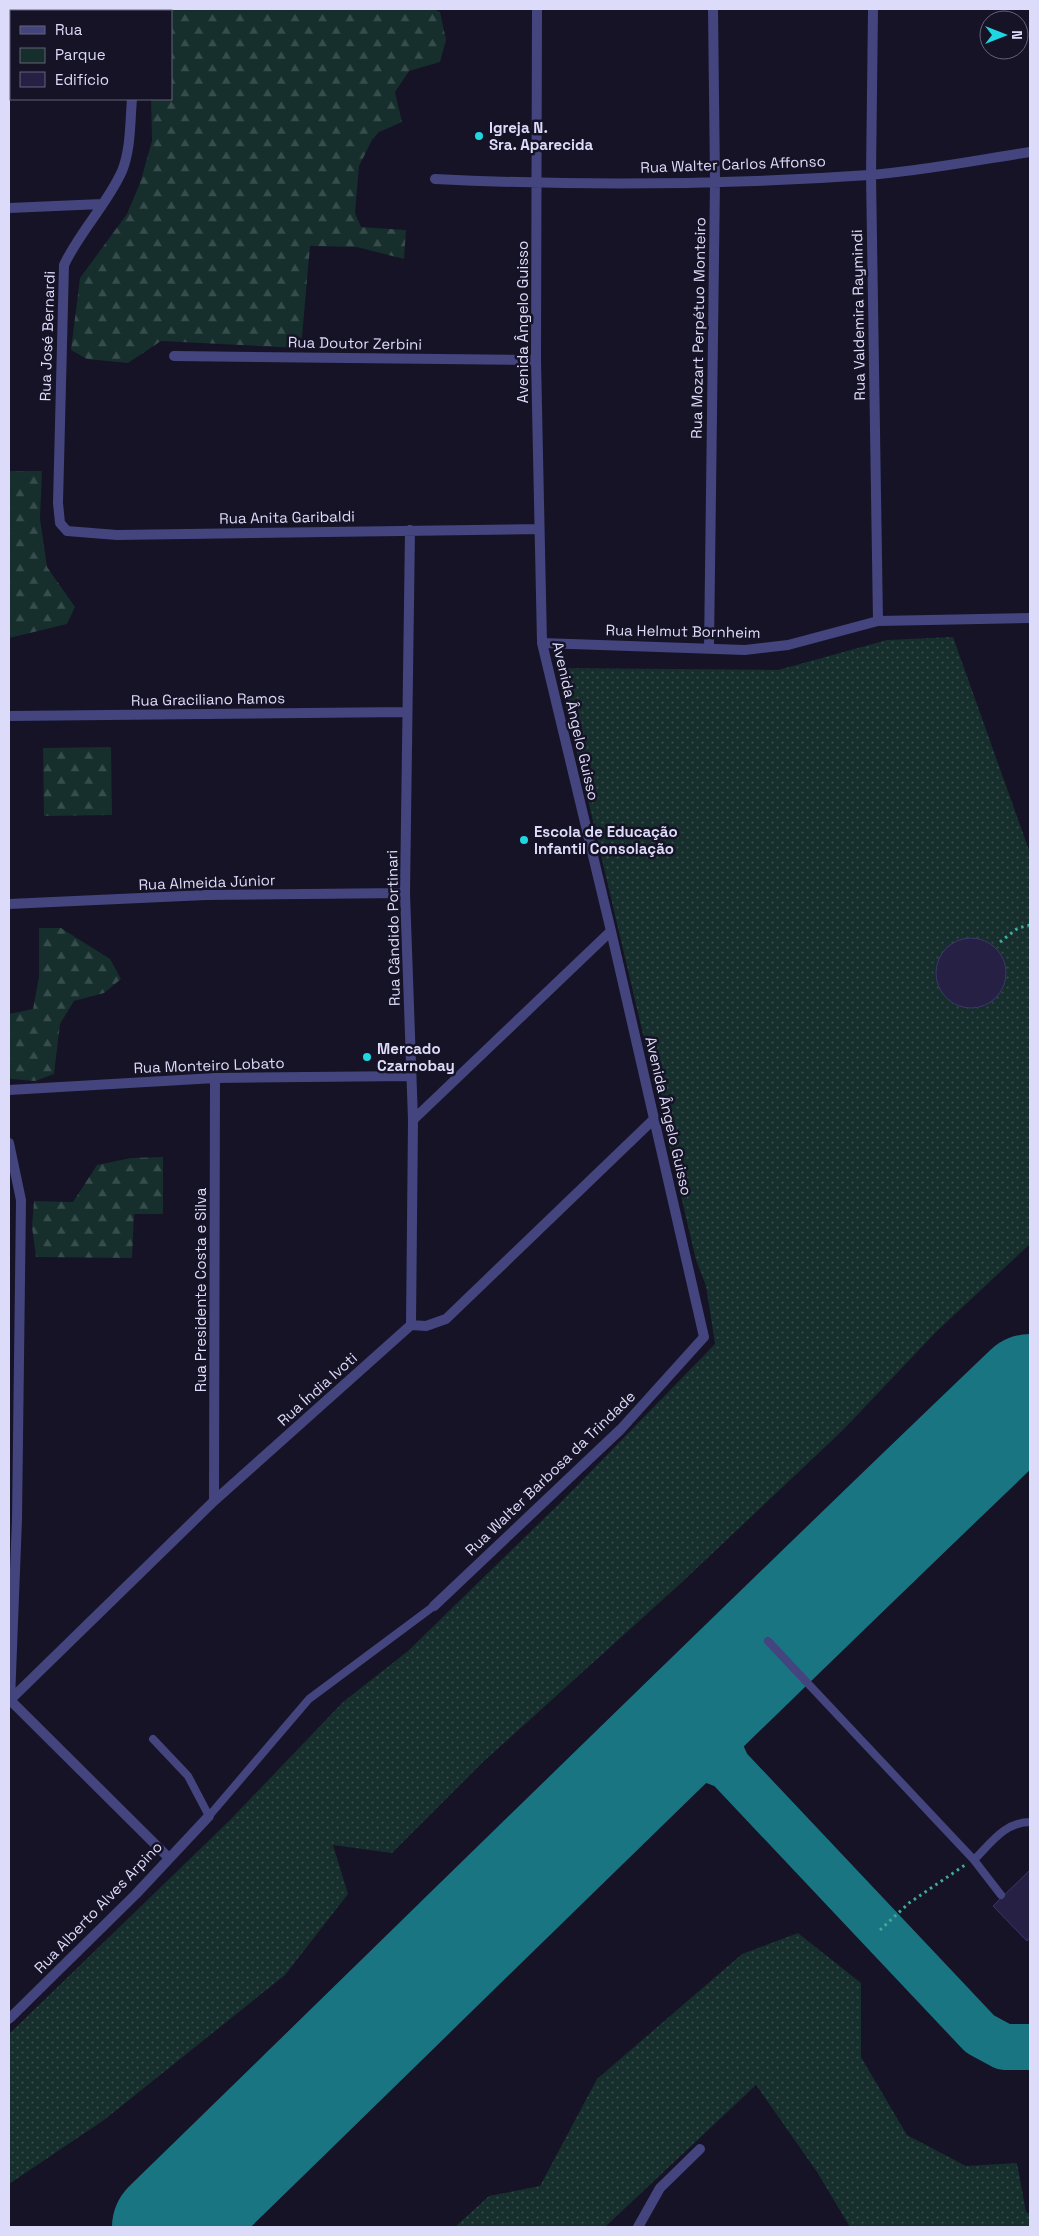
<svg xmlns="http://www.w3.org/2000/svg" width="1039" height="2236" viewBox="0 0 1039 2236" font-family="'Space Grotesk',sans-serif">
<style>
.green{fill:url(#green-dots)}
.forest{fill:url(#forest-firs)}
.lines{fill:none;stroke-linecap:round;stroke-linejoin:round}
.taxiway{stroke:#1a7583;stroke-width:46}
.runway{stroke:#1a7583;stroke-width:114}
.building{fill:#262144;stroke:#3e366c}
.path{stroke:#40aa9e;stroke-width:3;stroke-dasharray:2.5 4;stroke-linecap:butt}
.service{stroke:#44447e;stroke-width:8}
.minor{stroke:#44447e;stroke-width:10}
.poi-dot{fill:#20d7e1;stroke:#151325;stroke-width:2}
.labels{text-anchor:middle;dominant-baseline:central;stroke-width:5;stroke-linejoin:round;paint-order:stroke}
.poi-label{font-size:15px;font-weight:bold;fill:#dddbfa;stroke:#151325;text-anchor:start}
.street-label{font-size:15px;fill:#dddbfa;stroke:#151325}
</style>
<defs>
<pattern id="green-dots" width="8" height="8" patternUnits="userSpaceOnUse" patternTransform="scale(1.25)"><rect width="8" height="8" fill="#162e2c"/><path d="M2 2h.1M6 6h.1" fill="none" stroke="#374c4c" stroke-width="1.8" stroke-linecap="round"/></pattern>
<pattern id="forest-firs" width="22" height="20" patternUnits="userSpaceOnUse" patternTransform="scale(1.25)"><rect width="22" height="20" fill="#162e2c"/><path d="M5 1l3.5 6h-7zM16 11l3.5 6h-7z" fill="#374c4c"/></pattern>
</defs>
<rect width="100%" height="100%" fill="#151325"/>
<!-- green -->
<path class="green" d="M953,637L1030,853V1244L935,1333L842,1431L680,1584L483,1762L392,1853L333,1845L348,1894L285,1975L104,2120L9,2184V2034L230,1820L343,1702L408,1651L564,1499L715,1344L706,1286L696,1260L557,668L778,670L887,640Z
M798,1933L861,1983V2057L907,2135L966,2166L1017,2163L1026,2212L1030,2214V2227H850L817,2172L756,2085L605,2227H455L489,2196L540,2186L597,2079L742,1954Z"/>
<!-- forest -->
<path class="forest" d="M167,9H434L440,12L446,40L440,62L409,71L395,92L402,122L379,132L372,140L359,166L355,213L361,227L406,230L404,259L357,247L310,246L301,348L161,341L128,363L87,359L71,350L80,278L127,214L140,183L152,141L151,99H171V11H166Z
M9,471H42L40,519L47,567L75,607L67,624L9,638Z
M111,747L112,815L44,816L43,748Z
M39,928H61L110,959L121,979L104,993L74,1001L60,1024L54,1074L35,1081L11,1079L9,1078V1014L33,1009L39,977Z
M163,1157V1214H134L132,1258L36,1257L32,1227L34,1201L73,1202L97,1165L131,1158Z"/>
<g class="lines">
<!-- taxiway -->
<path class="taxiway" d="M730,1678C715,1709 711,1735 728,1767L980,2034L1004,2047H1030
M637,1772C671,1754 692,1750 728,1767"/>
<!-- runway -->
<path class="runway" d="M169,2227C456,1948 741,1667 1030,1391"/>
</g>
<!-- building -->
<path class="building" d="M936 973a35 35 0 1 1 70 0a35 35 0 1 1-70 0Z
M1030,1870V1937L1027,1941L993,1906Z"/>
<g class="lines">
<!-- path -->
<path class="path" d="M1000,942L1018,928L1030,925
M880,1930L909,1903L965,1865"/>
<!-- service -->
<path class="service" d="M768,1641L974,1860L1001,1895
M153,1739L188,1776L209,1816L309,1699L434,1606
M974,1860C991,1843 1005,1822 1030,1822"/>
<!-- minor -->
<path class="minor" d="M873,9L871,175L878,621
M138,11V9
M9,53H11
M132,99C130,121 131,149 122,171C108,203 80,231 64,265L58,503L60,523L67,531L117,535L538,529
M435,179C579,186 725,185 869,175C923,171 977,160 1030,152
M9,208L102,204
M174,356L536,360
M410,530L405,893L413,1120L411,1325
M542,643L745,650L788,645L878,621L1030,618
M709,648L715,181L713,9
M9,716L407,712
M9,904L206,895L405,893
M9,1090L215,1078L411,1076
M413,1120L611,931
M9,1143L21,1200L17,1519L10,1700
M214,1501L215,1078
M434,1606L621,1429L704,1337L611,931L542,643L536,360L537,9
M10,1700L168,1857
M9,1701L214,1501L411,1325L426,1326L446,1319L654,1119
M9,2019L136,1894L209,1816
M638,2227L660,2188L700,2149"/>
</g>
<!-- markers -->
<g class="poi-dot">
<circle cx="479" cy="136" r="5"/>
<circle cx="524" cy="840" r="5"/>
<circle cx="367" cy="1057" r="5"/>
</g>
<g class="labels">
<!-- poi labels -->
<g class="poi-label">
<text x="489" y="127">Igreja N.<tspan x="489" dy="17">Sra. Aparecida</tspan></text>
<text x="534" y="831">Escola de Educação<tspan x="534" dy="17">Infantil Consolação</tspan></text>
<text x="377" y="1048">Mercado<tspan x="377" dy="17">Czarnobay</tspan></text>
</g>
<!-- street labels -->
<g class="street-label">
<text transform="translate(733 164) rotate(-2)">Rua Walter Carlos Affonso</text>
<text transform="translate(858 315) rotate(-91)">Rua Valdemira Raymindi</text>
<text transform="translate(522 322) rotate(-90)">Avenida Ângelo Guisso</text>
<text transform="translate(698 328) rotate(-89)">Rua Mozart Perpétuo Monteiro</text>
<text transform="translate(47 336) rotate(-88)">Rua José Bernardi</text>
<text transform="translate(355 343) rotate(1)">Rua Doutor Zerbini</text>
<text transform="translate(287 517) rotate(-1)">Rua Anita Garibaldi</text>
<text transform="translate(683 631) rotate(1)">Rua Helmut Bornheim</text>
<text transform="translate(208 699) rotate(-1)">Rua Graciliano Ramos</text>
<text transform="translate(576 721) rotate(77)">Avenida Ângelo Guisso</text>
<text transform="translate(207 882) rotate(-2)">Rua Almeida Júnior</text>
<text transform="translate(393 928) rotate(-91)">Rua Cândido Portinari</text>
<text transform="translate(209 1065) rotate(-2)">Rua Monteiro Lobato</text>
<text transform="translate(669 1116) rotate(77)">Avenida Ângelo Guisso</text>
<text transform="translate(200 1290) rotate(-90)">Rua Presidente Costa e Silva</text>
<text transform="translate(317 1389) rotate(-42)">Rua Índia Ivoti</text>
<text transform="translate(550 1473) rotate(-44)">Rua Walter Barbosa da Trindade</text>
<text transform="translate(98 1907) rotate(-46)">Rua Alberto Alves Arpino</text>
</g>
</g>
<!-- border -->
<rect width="1039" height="2236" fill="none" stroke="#dddbfa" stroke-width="20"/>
<!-- legend -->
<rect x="10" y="10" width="162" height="90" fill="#151325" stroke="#65637a"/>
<rect x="20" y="26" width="25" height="8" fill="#44447e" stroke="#65637a"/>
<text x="55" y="35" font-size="15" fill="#dddbfa">Rua</text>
<rect x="20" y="48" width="25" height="15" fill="#162e2c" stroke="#65637a"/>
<text x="55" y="60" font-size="15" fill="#dddbfa">Parque</text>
<rect x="20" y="72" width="25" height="15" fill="#262144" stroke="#65637a"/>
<text x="55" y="85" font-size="15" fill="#dddbfa">Edifício</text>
<!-- north arrow -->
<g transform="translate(1004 35) rotate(90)"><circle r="24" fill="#151325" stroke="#65637a"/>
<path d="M0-4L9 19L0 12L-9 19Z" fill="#20d7e1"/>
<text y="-8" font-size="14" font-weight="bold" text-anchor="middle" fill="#dddbfa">N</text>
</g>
</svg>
